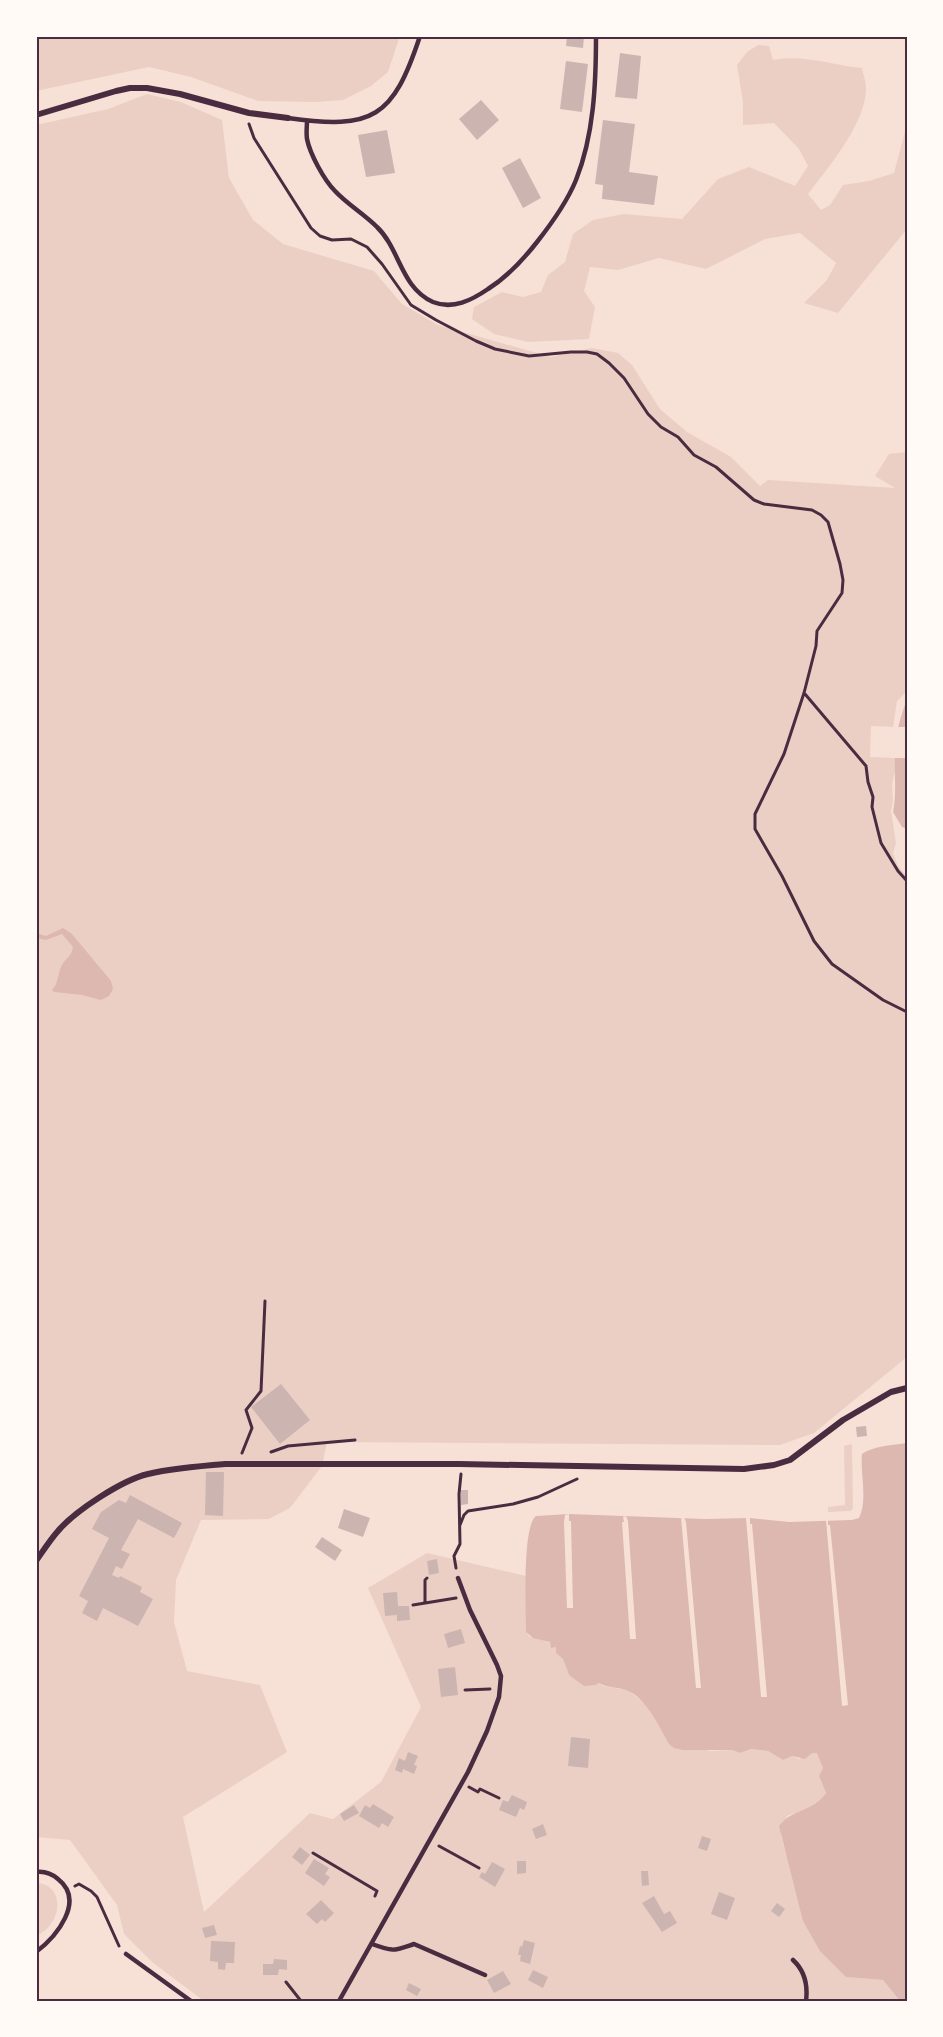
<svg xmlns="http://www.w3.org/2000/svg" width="943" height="2037" viewBox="0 0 943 2037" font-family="'PT Serif',serif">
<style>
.green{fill:#ebcfc5}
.water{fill:#dcb8b0}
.pier{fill:#f7e1d7}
.building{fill:#ccb4b1}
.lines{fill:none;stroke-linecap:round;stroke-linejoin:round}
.path{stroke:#4a2c40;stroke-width:3}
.service{stroke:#4a2c40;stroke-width:4.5}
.minor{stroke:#4a2c40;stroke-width:6}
.neatline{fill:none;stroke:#4a2c40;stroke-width:2}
</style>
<rect width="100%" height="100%" fill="#f7e1d7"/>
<!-- green -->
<path class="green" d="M36,36H400L388,72L371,86L343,100L316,102L258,101L191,77L149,67L36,91Z
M758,45L769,46L773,60C803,54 832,65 862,68C863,74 866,81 866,87C867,122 829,167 808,194L821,210L830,205L843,185L869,181L894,173L907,124V229L838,313L804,303L827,280L836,263L800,233L765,239L706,269L659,258L618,270L590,267L584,291L595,307L589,339L528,342L494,334L472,319L474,307L502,292L523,297L541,292L548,275L565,262L573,234L593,220L624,214L682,219L718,179L749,167L795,186L808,166L799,149L774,123L743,125V102L737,65L747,52Z
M147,94L181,102L222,120L229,178L253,220L283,244L374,271L402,304L438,325L551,357L592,348L618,353L632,365L660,409L687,432L731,457L760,486L768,480L895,488L875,476L889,454L907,452V688L905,693L897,701L893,727L871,726L870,757L898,758L892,785L893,801L891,811L896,843L893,853L898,866L907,876V1357L814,1433L780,1445L327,1442L322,1466L290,1508L269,1519L201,1520L176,1580L174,1622L187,1671L260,1685L287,1752L183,1817L204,1912L310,1813L333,1819L381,1782L421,1707L368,1588L427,1553L526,1576V1632L530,1637L547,1641L556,1647V1653L563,1659L569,1675L590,1685L599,1683L603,1686L628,1690L646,1705L655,1719L709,1751L732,1750L740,1753L751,1749L768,1751L783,1760L792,1756L799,1759L812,1753H817L821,1759L823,1768L819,1776L826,1793L818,1804L787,1816L781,1836L787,1857L846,1977L883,1980L900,2001H204L152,1962L124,1934L117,1905L70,1840L36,1837V125L108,109Z
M852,1444L853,1508L851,1511L828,1512V1507L845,1505L844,1446Z
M36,1883C67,1884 62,1926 36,1936Z"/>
<!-- water -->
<path class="water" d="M907,699V829L902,827L893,812C897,793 894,774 895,755C895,735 900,718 907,699Z
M63,928L72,934L111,981L113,989L109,996L101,1000L82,995L54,992L52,990C59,983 57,974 62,965C66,958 72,956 73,947L62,934L46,940L36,938V933L46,936Z
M907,1443V2001H900L883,1980L846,1977L820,1951L803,1921L779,1826C794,1807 812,1813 826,1793L819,1776L823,1768L817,1753H812L805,1759L792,1756L783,1760L768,1751L751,1749L740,1753L732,1750H683L674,1748L669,1744C660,1728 645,1696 626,1690C617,1687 607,1688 599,1683L595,1685L584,1686L569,1675L563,1659L556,1653V1647L551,1648L550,1642L533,1638L526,1632C526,1611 522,1526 536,1516L569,1514L705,1519L750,1518L789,1522L852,1520L859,1518C868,1500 860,1474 862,1454C873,1446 893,1445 907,1443Z"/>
<!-- pier -->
<path class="pier" d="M894,727H907V758H892Z
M569,1514V1521H571L573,1608H567L564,1522L565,1515Z
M626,1516L628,1521L636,1639H630L622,1522H624L623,1517Z
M681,1517H684L686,1522L701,1688H696Z
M746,1518H750V1524H752L767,1697H761Z
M826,1520H828V1525H830L848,1705L842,1706Z"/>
<!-- building -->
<path class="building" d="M567,36H584L583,48L566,46Z
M620,53L641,56L637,99L615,97Z
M566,61L588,64L582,112L560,109Z
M481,100L499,120L477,140L459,119Z
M603,120L635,124L629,172L658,176L654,205L602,199L603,185L595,184Z
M387,130L395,173L366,177L358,135Z
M520,158L541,198L523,208L502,168Z
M281,1384L310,1420L280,1444L251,1407Z
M866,1426L867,1436L857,1437L856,1427Z
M206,1472H224L223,1516L205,1515Z
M461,1490H468V1504L461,1505Z
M130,1495L182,1523L174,1538L138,1519L121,1550L130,1554L122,1569L116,1566L112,1575L119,1578L120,1576L142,1587L140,1592L153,1599L138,1626L103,1608L97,1621L82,1613L88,1601L79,1596L109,1538L92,1529L101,1512L119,1500L126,1503Z
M344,1509L370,1518L363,1537L338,1528Z
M322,1537L342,1550L335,1561L315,1547Z
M437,1559L439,1573L429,1575L427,1561Z
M397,1592L398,1606H409L410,1620L397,1621V1615L385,1616L383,1593Z
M461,1629L465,1643L448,1648L444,1634Z
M455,1667L458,1695L441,1697L438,1669Z
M571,1737L590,1739L588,1768L568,1766Z
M408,1752L418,1756L414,1765L417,1766L414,1774L403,1769L402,1773L395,1770L399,1758L405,1761Z
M512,1795L527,1802L524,1810L520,1808L516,1817L499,1810L503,1800L508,1802Z
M373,1804L394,1817L388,1827L382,1823L379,1828L359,1816L365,1805L370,1808Z
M354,1805L359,1813L344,1821L340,1814Z
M543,1824L547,1835L536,1839L532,1829Z
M702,1836L711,1839L707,1851L698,1848Z
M300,1847L310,1855L302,1865L292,1857Z
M314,1859L329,1868L325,1874L330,1877L324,1886L305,1873Z
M517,1861H526V1873L517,1874Z
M492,1862L505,1869L495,1887L479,1877L482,1872L485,1874Z
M641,1871H648L649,1885L642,1886Z
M719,1892L735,1898L727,1920L711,1914Z
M654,1896L664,1914L670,1911L677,1923L662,1932L642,1903Z
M321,1900L334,1913L325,1922L322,1919L317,1924L306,1914Z
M777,1903L785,1909L779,1917L771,1911Z
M214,1925L217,1935L205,1938L202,1928Z
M524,1940L535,1943L530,1964L520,1961L521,1955H518L520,1946L522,1947Z
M211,1941L235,1942L234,1963H226L225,1970L218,1969V1962L210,1961Z
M274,1959L287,1960V1970L279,1969L278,1975H263V1964H273Z
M533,1970L548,1977L543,1988L528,1980Z
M503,1971L511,1984L494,1993L487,1980Z
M409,1983L421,1989L417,1996L406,1990Z"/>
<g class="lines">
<!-- path -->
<path class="path" d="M249,124L254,138L311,228L320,236L332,240L351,239L367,247L382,264L411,305L436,320L476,341L495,349L529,356L571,352H587L597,354L609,363L624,378L648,414L661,427L678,437L694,455L716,467L754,500L764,504L812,510L821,515L828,522L840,564L843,580L842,593L817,631L816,646L804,693L784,754L755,814V829L782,876L814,941L832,964L883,1000L907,1012
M805,694L866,766L868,782L873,797L872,807L881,843L898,871L907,881
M271,1452L288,1446L355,1440
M242,1453L252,1428L246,1410L261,1391L265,1301
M460,1525L464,1515L468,1511L513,1504L538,1497L577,1479
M456,1568L454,1556L460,1544L459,1494L461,1474
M425,1603V1580L427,1578
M413,1605L456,1598
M465,1690L490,1689
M469,1787L478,1792L480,1789L499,1798
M439,1846L479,1868
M313,1853L377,1891L375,1896
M75,1886L79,1884L91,1891L97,1897L119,1946
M286,1982L301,2001"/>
<!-- service -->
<path class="service" d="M288,118C373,130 393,118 420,36
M307,121C307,126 306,133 307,139C310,154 324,180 335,191C347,204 364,214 377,227C400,249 401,288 433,302C453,310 472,300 488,289C507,277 523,260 537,242C552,223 567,202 576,180C594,135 596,83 596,36
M36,1872C44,1871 51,1873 58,1879C86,1901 56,1937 36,1952
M372,1944C394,1952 393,1951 414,1944L485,1975
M126,1954L191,2001
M793,1960C805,1971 808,1985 806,2001
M339,2001L468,1772L487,1731L499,1697L501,1676L497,1665L470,1610L458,1578"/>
<!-- minor -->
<path class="minor" d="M36,115L116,91L130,88H147L180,94L249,113L288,118
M36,1561C43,1551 50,1540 58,1531C75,1511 122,1480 148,1474C174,1468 201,1466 227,1464H459L744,1469L774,1465L790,1460L843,1420L891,1392L907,1388"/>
</g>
<!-- border -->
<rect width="943" height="2037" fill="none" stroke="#fffaf5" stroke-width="75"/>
<rect x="38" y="38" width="868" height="1962" class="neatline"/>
</svg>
